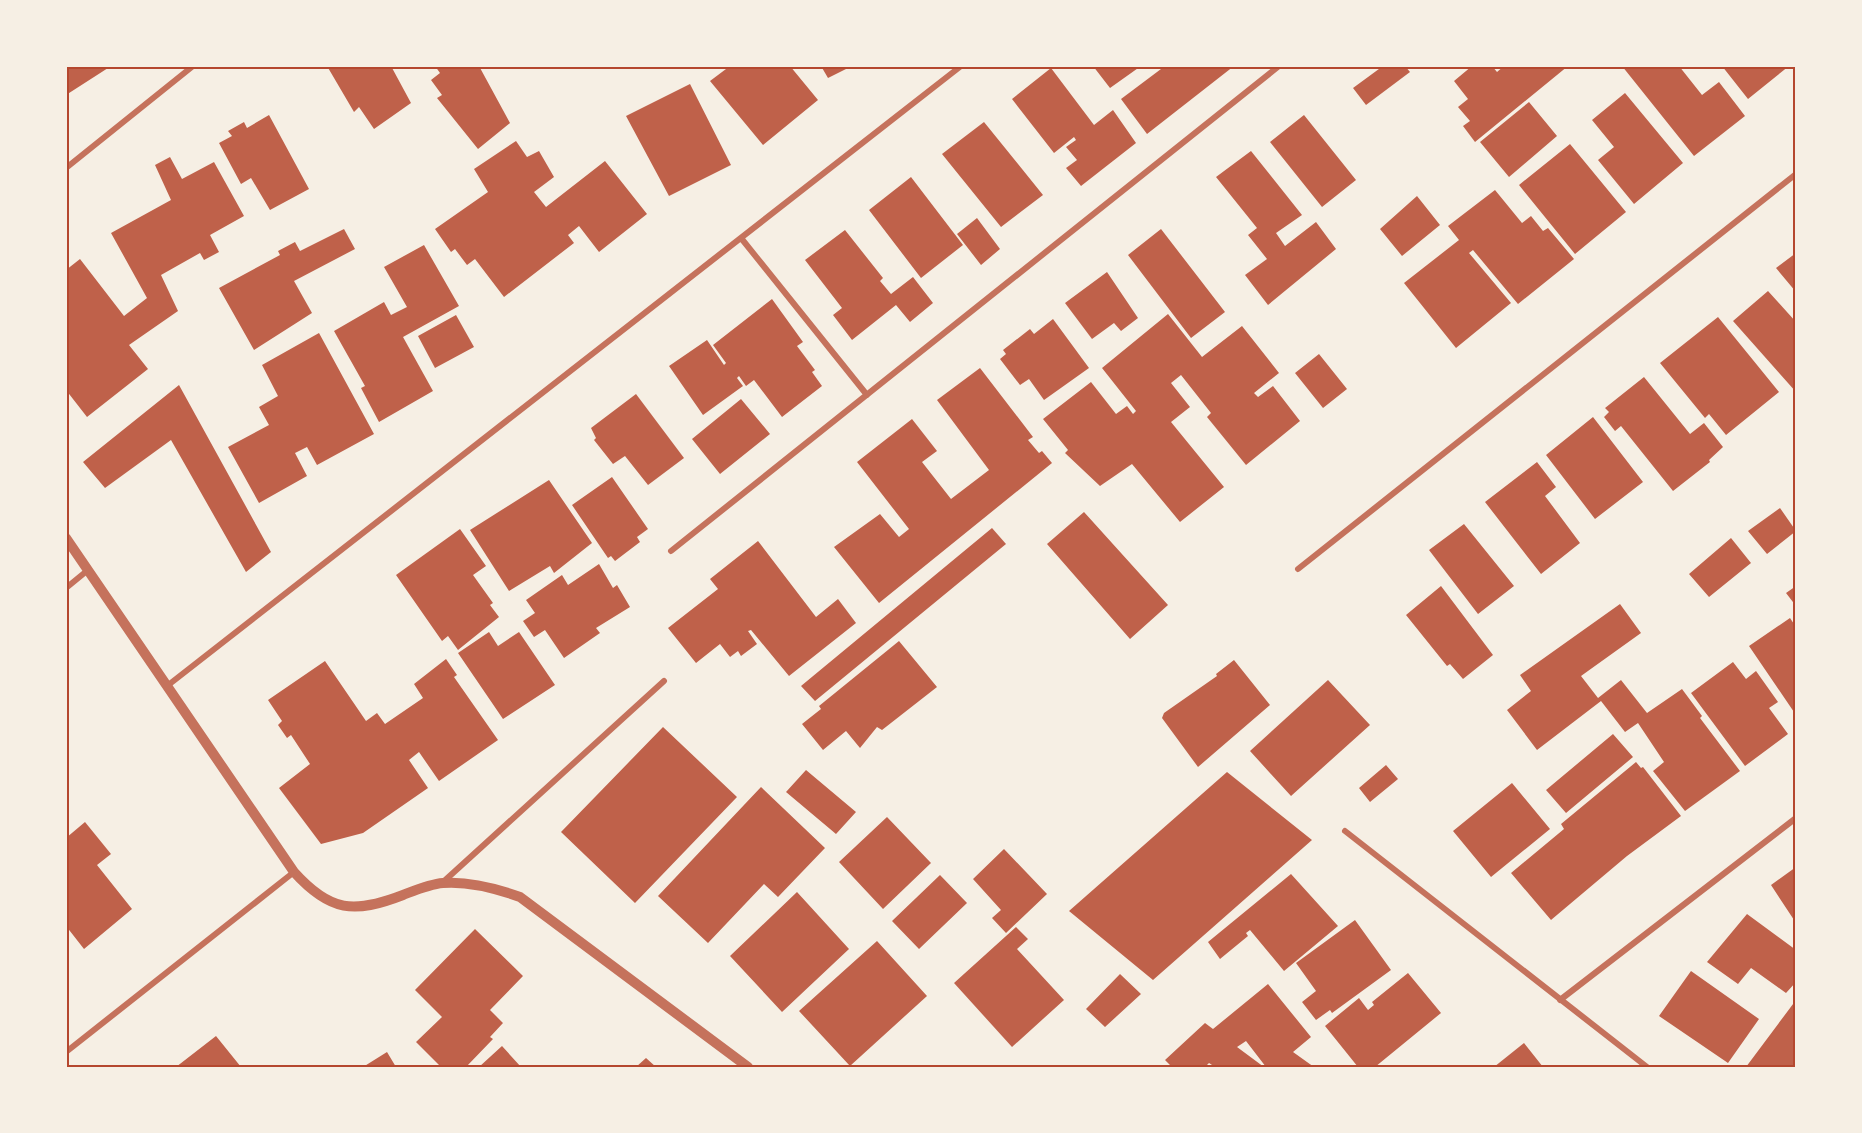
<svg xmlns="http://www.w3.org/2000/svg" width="1862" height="1133" viewBox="0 0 1862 1133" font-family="Manrope,sans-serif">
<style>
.building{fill:#bf614a}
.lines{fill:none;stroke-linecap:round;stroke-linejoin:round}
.minor{stroke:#c5725c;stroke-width:6}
.tertiary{stroke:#c5725c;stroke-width:10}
.neatline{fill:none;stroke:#b5482f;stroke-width:2}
</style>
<rect width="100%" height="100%" fill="#f6efe4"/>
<!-- building -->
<path class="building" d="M66,66H107L108,68L66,95Z
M327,66H391L411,103L374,129L359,107L354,112Z
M435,66H479L510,123L478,149L437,98L442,95L431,80L440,73Z
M730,66H790L818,100L763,145L710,81Z
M821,66H852L828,78Z
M1093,66H1141L1110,88Z
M1165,66H1234L1147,134L1121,99Z
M1383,66H1405L1410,72L1366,105L1353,88Z
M1472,66H1492L1497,72L1504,66H1568L1475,142L1463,126L1470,121L1458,107L1468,99L1454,81Z
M1622,66H1679L1702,95L1719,82L1745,116L1694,156Z
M1722,66H1789L1748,99Z
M1051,68L1094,125L1113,110L1136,143L1081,186L1066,168L1077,160L1066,147L1076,140L1074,137L1054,153L1012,99Z
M690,84L731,165L669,196L626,116Z
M1625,93L1683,163L1634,204L1598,160L1614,147L1592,120Z
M1529,102L1557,136L1509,177L1480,142Z
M269,115L309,189L270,210L251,178L241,184L219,143L232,136L228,131L244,122L247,128Z
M1304,115L1356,180L1322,207L1270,142Z
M984,122L1043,195L1001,227L942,154Z
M516,141L527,157L539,151L554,177L534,192L546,207L605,161L647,214L599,252L579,226L568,235L574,243L504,297L475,259L467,265L455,249L451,252L435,229L488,192L474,169Z
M1570,144L1626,212L1575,254L1519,185Z
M1251,151L1302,215L1276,233L1285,246L1316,222L1336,249L1268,305L1245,275L1267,259L1248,235L1257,228L1216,177Z
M170,157L182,179L214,162L244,216L210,235L219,252L204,260L200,253L161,275L178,311L129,345L148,369L87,417L66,390V270L80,259L124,316L147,298L111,233L171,200L155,165Z
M911,177L963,245L921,278L869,210Z
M1495,190L1522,223L1531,216L1543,231L1548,228L1574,259L1518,304L1473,250L1469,253L1511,303L1456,348L1404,283L1459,240L1448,226Z
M1417,196L1440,225L1402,256L1380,229Z
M977,218L1000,249L981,265L957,234Z
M344,229L355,249L294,281L312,313L254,350L219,288L280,255L278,251L295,242L300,251Z
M1161,229L1225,312L1191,338L1128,255Z
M845,230L883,278L880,281L891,294L913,277L933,303L910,322L896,305L852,340L833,315L842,308L805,260Z
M424,245L459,306L403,337L433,391L379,422L361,388L365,386L334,331L384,302L391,315L407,307L384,267Z
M1796,253V292L1776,268Z
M1107,272L1138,318L1121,331L1114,323L1092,339L1065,303Z
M1768,291L1796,322V392L1733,321Z
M772,299L803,342L797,346L815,370L812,372L822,386L782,417L754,380L746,386L739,376L737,378L743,386L703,415L669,366L707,340L724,365L726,363L713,345Z
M1168,314L1202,357L1242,326L1279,373L1254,393L1258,397L1273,386L1300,421L1246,465L1207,417L1211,413L1181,375L1171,383L1190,407L1171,422L1224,487L1180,522L1132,464L1100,486L1065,453L1068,450L1043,419L1091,382L1116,414L1127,406L1133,414L1136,411L1102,368Z
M456,315L474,347L435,368L418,336Z
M1718,317L1779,392L1726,435L1709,414L1705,418L1660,363Z
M1053,319L1089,368L1044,400L1029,379L1020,385L1000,359L1006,354L1003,350L1030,329L1034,334Z
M319,333L374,434L317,465L307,447L295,453L307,476L259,503L228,447L269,425L259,407L278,396L262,365Z
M1319,354L1347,389L1323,408L1295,373Z
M980,368L1033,437L1028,440L1039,453L1042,451L1052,463L879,603L834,547L880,514L899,537L909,529L857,462L912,419L937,451L922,462L951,499L989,470L937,400Z
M1644,377L1690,434L1704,423L1723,447L1709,460L1710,462L1673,491L1621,426L1615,431L1604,417L1609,412L1605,408Z
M179,385L271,552L246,572L171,440L105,488L83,462Z
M636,394L684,458L648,485L625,456L613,464L594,440L596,438L591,428Z
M741,399L770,434L720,474L692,439Z
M1593,417L1643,482L1595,519L1546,455Z
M1537,462L1556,487L1545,496L1580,543L1541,574L1485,502Z
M612,477L648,529L637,537L640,542L615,561L611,556L608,558L572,505Z
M549,480L592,543L554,573L550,566L509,591L470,530Z
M1780,508L1796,531L1767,554L1748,531Z
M1084,512L1168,605L1130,639L1047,544Z
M1464,524L1514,586L1478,614L1429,550Z
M992,528L1006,544L815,701L801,686Z
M460,529L486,566L473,575L493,603L490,605L499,617L458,650L448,636L442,641L396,575Z
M1731,538L1751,563L1709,597L1689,574Z
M758,541L816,617L838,599L856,623L789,676L751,630L748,631L757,644L741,656L738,651L730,657L720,644L696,663L668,628L718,589L710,579Z
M599,564L613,588L617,585L630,607L596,628L600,633L564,658L545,630L534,637L523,621L535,613L526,600L562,575L568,585Z
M1441,586L1493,655L1463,679L1450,664L1447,666L1406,615Z
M1796,586V606L1786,593Z
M1620,604L1641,633L1581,676L1598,698L1621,680L1647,713L1682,689L1702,716L1700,718L1740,771L1685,811L1653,771L1664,762L1638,723L1625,732L1601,701L1537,750L1507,710L1531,691L1520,675Z
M1790,618L1796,627V715L1749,646Z
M489,632L498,646L519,632L555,685L503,719L458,653Z
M899,641L937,687L882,730L877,727L860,748L846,731L823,750L802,724L821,709L819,706Z
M446,659L457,675L454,677L498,740L439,781L419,752L409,760L428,788L363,833L321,844L279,788L310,764L291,735L287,738L278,725L282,721L268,700L325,661L366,721L377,713L385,724L423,698L414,684Z
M1234,660L1270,705L1198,767L1162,718L1164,713L1217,676L1216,674Z
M1733,662L1746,679L1756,671L1778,702L1769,708L1788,734L1745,766L1691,693Z
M1328,680L1370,725L1291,796L1250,751Z
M663,727L737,797L635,903L561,832Z
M1613,734L1633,757L1566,813L1546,790Z
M1636,762L1641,768L1643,767L1681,816L1627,856L1551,920L1511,873L1564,829L1561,824Z
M1386,765L1398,779L1370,802L1359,788Z
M806,770L856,812L836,834L786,792Z
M1227,772L1312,840L1153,980L1069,911Z
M1512,783L1550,829L1491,877L1453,831Z
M761,787L825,848L778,897L764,884L708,943L658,896Z
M887,817L931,863L883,909L839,862Z
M85,822L111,854L97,865L132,909L84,949L66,926V838Z
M1004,849L1047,894L1006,933L992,918L1001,910L973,879Z
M1796,867V923L1771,885Z
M1291,874L1338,926L1284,971L1250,930L1246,933L1248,936L1220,959L1208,942Z
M940,875L967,903L919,949L892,921Z
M797,892L849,949L782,1012L730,956Z
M1747,914L1796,950V982L1786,993L1751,968L1738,984L1707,962Z
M1355,920L1391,970L1332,1013L1330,1010L1316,1020L1302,1002L1316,991L1296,963Z
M1016,927L1028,939L1017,949L1064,1000L1012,1047L954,983Z
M475,929L523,976L490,1010L503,1023L490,1037L493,1039L466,1067H441L416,1042L442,1017L415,990Z
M877,941L927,996L850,1066L799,1011Z
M1691,971L1759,1019L1728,1063L1659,1016Z
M1408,973L1441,1013L1375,1067H1358L1325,1026L1359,998L1368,1010L1374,1005L1372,1002Z
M1120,974L1141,994L1105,1027L1086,1009Z
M1268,984L1311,1037L1293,1052L1314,1067H1266L1246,1041L1237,1047L1264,1067H1215L1209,1063L1205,1067H1172L1165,1060L1205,1023L1213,1029Z
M1796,1000V1067H1746Z
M216,1036L241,1067H176Z
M1524,1043L1543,1067H1494Z
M502,1046L521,1067H479Z
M387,1052L396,1067H363Z
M646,1058L656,1067H636Z"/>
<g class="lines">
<!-- minor -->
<path class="minor" d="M66,168L193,66
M741,238L867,395
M671,551L1279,66
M1298,569L1796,174
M66,588L88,570
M167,686L961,66
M1345,831L1647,1067
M442,883L664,681
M1560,1000L1796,818
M66,1052L294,872"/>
<!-- tertiary -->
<path class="tertiary" d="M66,538L294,872C330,912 354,914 403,895C416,890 430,884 443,883C469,881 495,888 520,897L748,1067"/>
</g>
<!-- border -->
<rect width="1862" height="1133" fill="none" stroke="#f6efe4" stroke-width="135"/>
<rect x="68" y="68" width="1726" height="998" class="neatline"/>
</svg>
